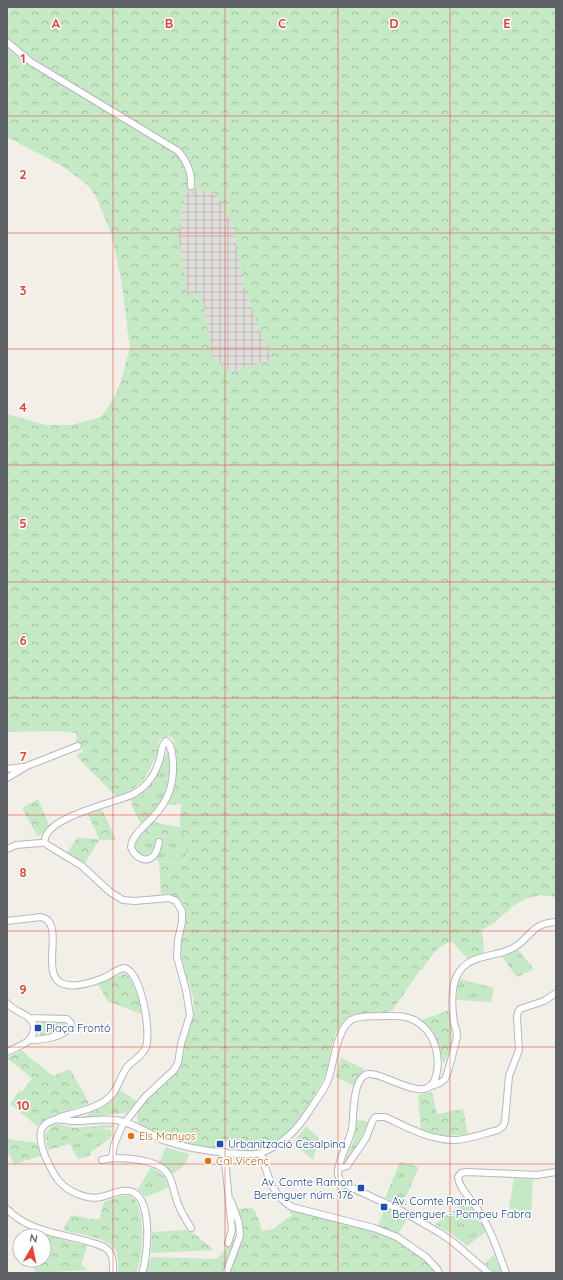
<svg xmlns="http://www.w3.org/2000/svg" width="563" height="1280" viewBox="0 0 563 1280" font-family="Quicksand,sans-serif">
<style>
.industrial{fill:url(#industrial-grid)}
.grass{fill:url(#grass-tufts)}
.forest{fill:url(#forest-crowns);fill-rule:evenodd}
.garden{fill:#c5e8c5}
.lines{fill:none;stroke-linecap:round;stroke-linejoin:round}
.minor-casing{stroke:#b5b8bc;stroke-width:8}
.minor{stroke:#fff;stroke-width:6}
.grid{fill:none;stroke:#ea4335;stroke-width:1;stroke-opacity:0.55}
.transit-dot{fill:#1a4fb4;stroke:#fff;stroke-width:1.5}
.food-dot{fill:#e8710a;stroke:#fff;stroke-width:1.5}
.labels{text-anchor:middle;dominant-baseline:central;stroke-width:3;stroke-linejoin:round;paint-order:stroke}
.transit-label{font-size:11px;fill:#164399;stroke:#fff;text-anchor:start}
.food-label{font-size:11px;fill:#c56008;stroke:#fff;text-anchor:start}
.grid-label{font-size:13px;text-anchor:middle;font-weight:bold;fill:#ea4335;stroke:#fff;stroke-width:3;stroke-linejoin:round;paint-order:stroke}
</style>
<defs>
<pattern id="industrial-grid" width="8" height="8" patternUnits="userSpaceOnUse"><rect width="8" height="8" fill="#e0deda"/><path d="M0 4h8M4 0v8" fill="none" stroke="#b9b8b5"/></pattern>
<pattern id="grass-tufts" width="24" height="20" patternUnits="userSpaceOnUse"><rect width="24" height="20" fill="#c5e8c5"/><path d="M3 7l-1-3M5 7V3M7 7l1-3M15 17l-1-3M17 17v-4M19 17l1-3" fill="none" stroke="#a3c0a4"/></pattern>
<pattern id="forest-crowns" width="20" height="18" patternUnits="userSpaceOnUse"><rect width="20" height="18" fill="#c5e8c5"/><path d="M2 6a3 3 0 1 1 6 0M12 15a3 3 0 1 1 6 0" fill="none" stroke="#a3c0a4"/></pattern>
</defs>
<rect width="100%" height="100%" fill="#f1efe8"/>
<!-- industrial -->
<path class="industrial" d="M195,188L210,192L215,194L221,202L224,211L232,223L244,286L262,336L273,359L230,372L213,358L201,293L188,295L178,236L186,191Z"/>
<!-- grass -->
<path class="grass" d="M168,750C172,769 171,786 160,803L139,794L151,783Z
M179,827H181C184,838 193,857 180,864L157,861V856L163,841L160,838L155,841L153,850L147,855L141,854L135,849L136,841L140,836L164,838H176Z
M518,950L534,969L517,977L502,957Z
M460,979L494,988L491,1002L456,1000L458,986Z
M42,1022L65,1023L66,1024L64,1027L42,1037L40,1035L38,1024Z
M98,1128L111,1130L112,1133L109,1139L92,1151L89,1156L78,1159L67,1139L84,1132Z
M400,1162L419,1167L402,1206L385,1198Z
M151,1167L164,1176L169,1187L146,1197L138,1189Z
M466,1201L477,1215L486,1232L467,1246L453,1235L435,1224Z"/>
<!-- forest -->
<path class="forest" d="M7,7H556V897L540,895L525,899L513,906L494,923L482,930L484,952L468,959L452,942C438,944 428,960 422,970H420L392,1011C380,1013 355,1012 347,1018C332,1030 331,1053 327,1069C325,1080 317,1089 312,1099C293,1129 282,1144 246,1153C239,1136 226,1138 216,1149C208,1148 199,1148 192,1146C183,1145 143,1130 139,1124C128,1105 174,1081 181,1065C184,1058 183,1049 185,1041C190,1025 196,1015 193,997C189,980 181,965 181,947C181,933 190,919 184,905C179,896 171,894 161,894L159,861C165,862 174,865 181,863C194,860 182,833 180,826C179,820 181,811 181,804L166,805C180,781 176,765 174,740C168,732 165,739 159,739L158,751L156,756C146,779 141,786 117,797L84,764L76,755L82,752L83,748L81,743L76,742L77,733L59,731L7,732V414L46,425H72L100,417L105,412L116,394L121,381L130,347L121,279L111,233L96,197L88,185L62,166L7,137ZM195,188L210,192L215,194L221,202L224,211L232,223L244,286L262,336L273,359L231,372L213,358L201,293L188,294L178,236L186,191L195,193Z
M139,794L160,803L141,824L135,813L130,799Z
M38,799L49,825L38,837L22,808Z
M102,809L116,840H99L85,863L67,853L77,838L99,839L88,814Z
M153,822L179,827L177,838H164L140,836Z
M123,973L129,977L140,1000L141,1014L107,1001L98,984Z
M449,1010C452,1030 455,1043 444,1063L443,1062L436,1037L422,1020Z
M22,1050L29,1057L53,1076L70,1069L89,1103C71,1111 52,1112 37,1126L10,1104L20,1090L22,1092L32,1078L7,1058Z
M341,1058L364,1069V1071L358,1076L354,1086L336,1077Z
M120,1090L137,1101L129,1110L125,1113L81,1118C95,1110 112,1106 120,1090Z
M432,1092L437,1114L463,1109L468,1134L445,1136L421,1130L418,1095Z
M357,1120L368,1122L359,1142L345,1164H344L354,1139Z
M56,1124L74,1128L106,1125H115C109,1130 106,1128 99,1128C88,1128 77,1135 67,1139L69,1144L48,1150L45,1135L51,1126Z
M306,1126L319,1138L313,1160L293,1143Z
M7,1139L36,1143L41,1156L14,1164L7,1150Z
M120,1196C124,1196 129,1195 132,1197C147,1208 143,1258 136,1273H118C118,1266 119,1257 116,1251C109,1237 77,1234 63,1230L71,1215L99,1220L104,1202Z
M252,1208L256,1213L262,1231L273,1229L292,1215L288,1209C336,1222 406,1227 435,1273H145L151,1257L217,1259L238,1235L233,1209Z
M385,1208L407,1219L398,1235L378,1226Z
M187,1230L189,1232H192L214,1250L151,1253L152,1232Z
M42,1234L87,1246L81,1266L86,1268L87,1270L37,1273L26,1260H44V1236H39Z
M494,1255L503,1273H495L485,1263Z"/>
<!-- garden -->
<path class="garden" d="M166,1147L189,1154C185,1166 182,1169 171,1174L159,1163Z
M514,1178L533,1179L531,1218L509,1208Z"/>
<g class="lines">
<defs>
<path id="minor" d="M7,42L31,62L178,151C187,161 192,173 191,186
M7,769L23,767
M7,778L27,766L78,746
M45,839C48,817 113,803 131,795C146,788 156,774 160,758C162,752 161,745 166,741C172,745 172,754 173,761C174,784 169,800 153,817C145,826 132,835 131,847C134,856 146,865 154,855C157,852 158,847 159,842
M46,844L82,866L110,892L123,900L135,901L169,898L176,901L182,911V922L178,940L177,957L186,990L190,1015L181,1044L178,1063L174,1070L145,1097L122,1126L114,1145L112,1158C128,1158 158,1159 168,1174C173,1182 174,1194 178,1204C181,1212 186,1220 191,1228
M7,849L16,845L41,843
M7,921L41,917C66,922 40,972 61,983C73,989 94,982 106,977C112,974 118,968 125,968C142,975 151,1031 146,1047C143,1056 133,1060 127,1067C120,1077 117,1093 106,1100C95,1109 72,1113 58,1118
M7,1003C13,1010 21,1012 28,1017C32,1020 34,1023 34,1028C34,1043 18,1046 7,1052
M30,1018L67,1019L71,1023C69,1037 42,1040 30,1040
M431,1086C436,1085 441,1083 445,1079C447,1076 457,1039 457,1035C457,1031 455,1027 454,1023C452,1009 450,985 459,972C472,953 495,958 513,948C531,938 531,923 556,922
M224,1152L232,1230L228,1243
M261,1153C267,1174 272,1196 292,1207L374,1228L397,1237L426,1257L437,1269L439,1273
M102,1160L112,1158
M338,1169L347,1166L366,1138L373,1120L376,1117H385C407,1127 431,1141 456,1140C470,1139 485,1133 498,1130L503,1126L505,1121L509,1076L519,1050L517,1017L518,1012L520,1009L544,1001L556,993
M7,1209C31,1235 74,1234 104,1247C114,1253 113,1262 113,1273
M142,1273C148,1256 154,1195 129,1191C120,1189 110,1195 101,1197C87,1200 68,1192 59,1181C53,1174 49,1164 45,1156C42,1148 38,1136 42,1128C45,1124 50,1121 54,1120C60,1118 66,1121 72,1121C88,1122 104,1117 120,1121C135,1124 149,1134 163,1140C185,1148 205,1151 228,1153C239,1153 251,1156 261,1153C267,1151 273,1147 278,1144C296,1132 304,1119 315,1102C320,1094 327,1086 329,1077C334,1061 337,1030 351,1020C360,1015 374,1017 384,1016C395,1016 406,1015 416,1021C424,1026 431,1034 434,1043C438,1052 439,1066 436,1076C428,1110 380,1067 365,1075C352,1083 354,1116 352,1129C349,1143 337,1161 338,1175C339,1180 342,1182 346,1185L400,1210L440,1233L453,1242L489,1273
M226,1273L240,1236L239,1223L231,1201
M506,1273C497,1249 489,1223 473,1203C467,1195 459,1187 458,1177L461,1173L466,1172L537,1175L556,1172"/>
</defs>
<!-- minor casing -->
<use href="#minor" class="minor-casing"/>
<!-- minor -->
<use href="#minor" class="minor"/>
</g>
<!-- grid -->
<path class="grid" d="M113,7V1273M225,7V1273M338,7V1273M450,7V1273M7,116H556M7,233H556M7,349H556M7,465H556M7,582H556M7,698H556M7,815H556M7,931H556M7,1047H556M7,1164H556"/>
<!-- markers -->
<g class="transit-dot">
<rect x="34" y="1024" width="8" height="8" rx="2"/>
<rect x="216" y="1140" width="8" height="8" rx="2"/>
<rect x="357" y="1184" width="8" height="8" rx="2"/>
<rect x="380" y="1203" width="8" height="8" rx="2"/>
</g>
<g class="food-dot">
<circle cx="131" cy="1136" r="4"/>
<circle cx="208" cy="1161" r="4"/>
</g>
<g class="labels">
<!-- transit labels -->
<g class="transit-label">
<text x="46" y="1028">Plaça Frontó</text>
<text x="228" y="1144">Urbanització Cesalpina</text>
<text x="353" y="1182" text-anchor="end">Av. Comte Ramon<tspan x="353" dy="13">Berenguer núm. 176</tspan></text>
<text x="392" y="1201">Av. Comte Ramon<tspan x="392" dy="13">Berenguer - Pompeu Fabra</tspan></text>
</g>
<!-- food labels -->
<g class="food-label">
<text x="139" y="1136">Els Manyos</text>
<text x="216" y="1161">Cal Vicenç</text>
</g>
</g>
<g class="grid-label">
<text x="56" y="28">A</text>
<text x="169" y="28">B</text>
<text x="282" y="28">C</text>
<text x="394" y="28">D</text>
<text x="507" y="28">E</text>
<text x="23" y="63">1</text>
<text x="23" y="179">2</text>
<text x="23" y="295">3</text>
<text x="23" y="412">4</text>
<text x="23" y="528">5</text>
<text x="23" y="645">6</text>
<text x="23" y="761">7</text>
<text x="23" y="877">8</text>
<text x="23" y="994">9</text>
<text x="23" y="1110">10</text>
</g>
<!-- border -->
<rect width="563" height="1280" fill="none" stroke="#5f6368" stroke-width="16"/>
<!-- north arrow -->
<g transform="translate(32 1248) rotate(9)"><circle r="19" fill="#ffffff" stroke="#bfc1c3"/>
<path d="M0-3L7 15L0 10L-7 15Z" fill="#ea4335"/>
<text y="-6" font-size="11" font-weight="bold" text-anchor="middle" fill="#5f6368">N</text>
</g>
</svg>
